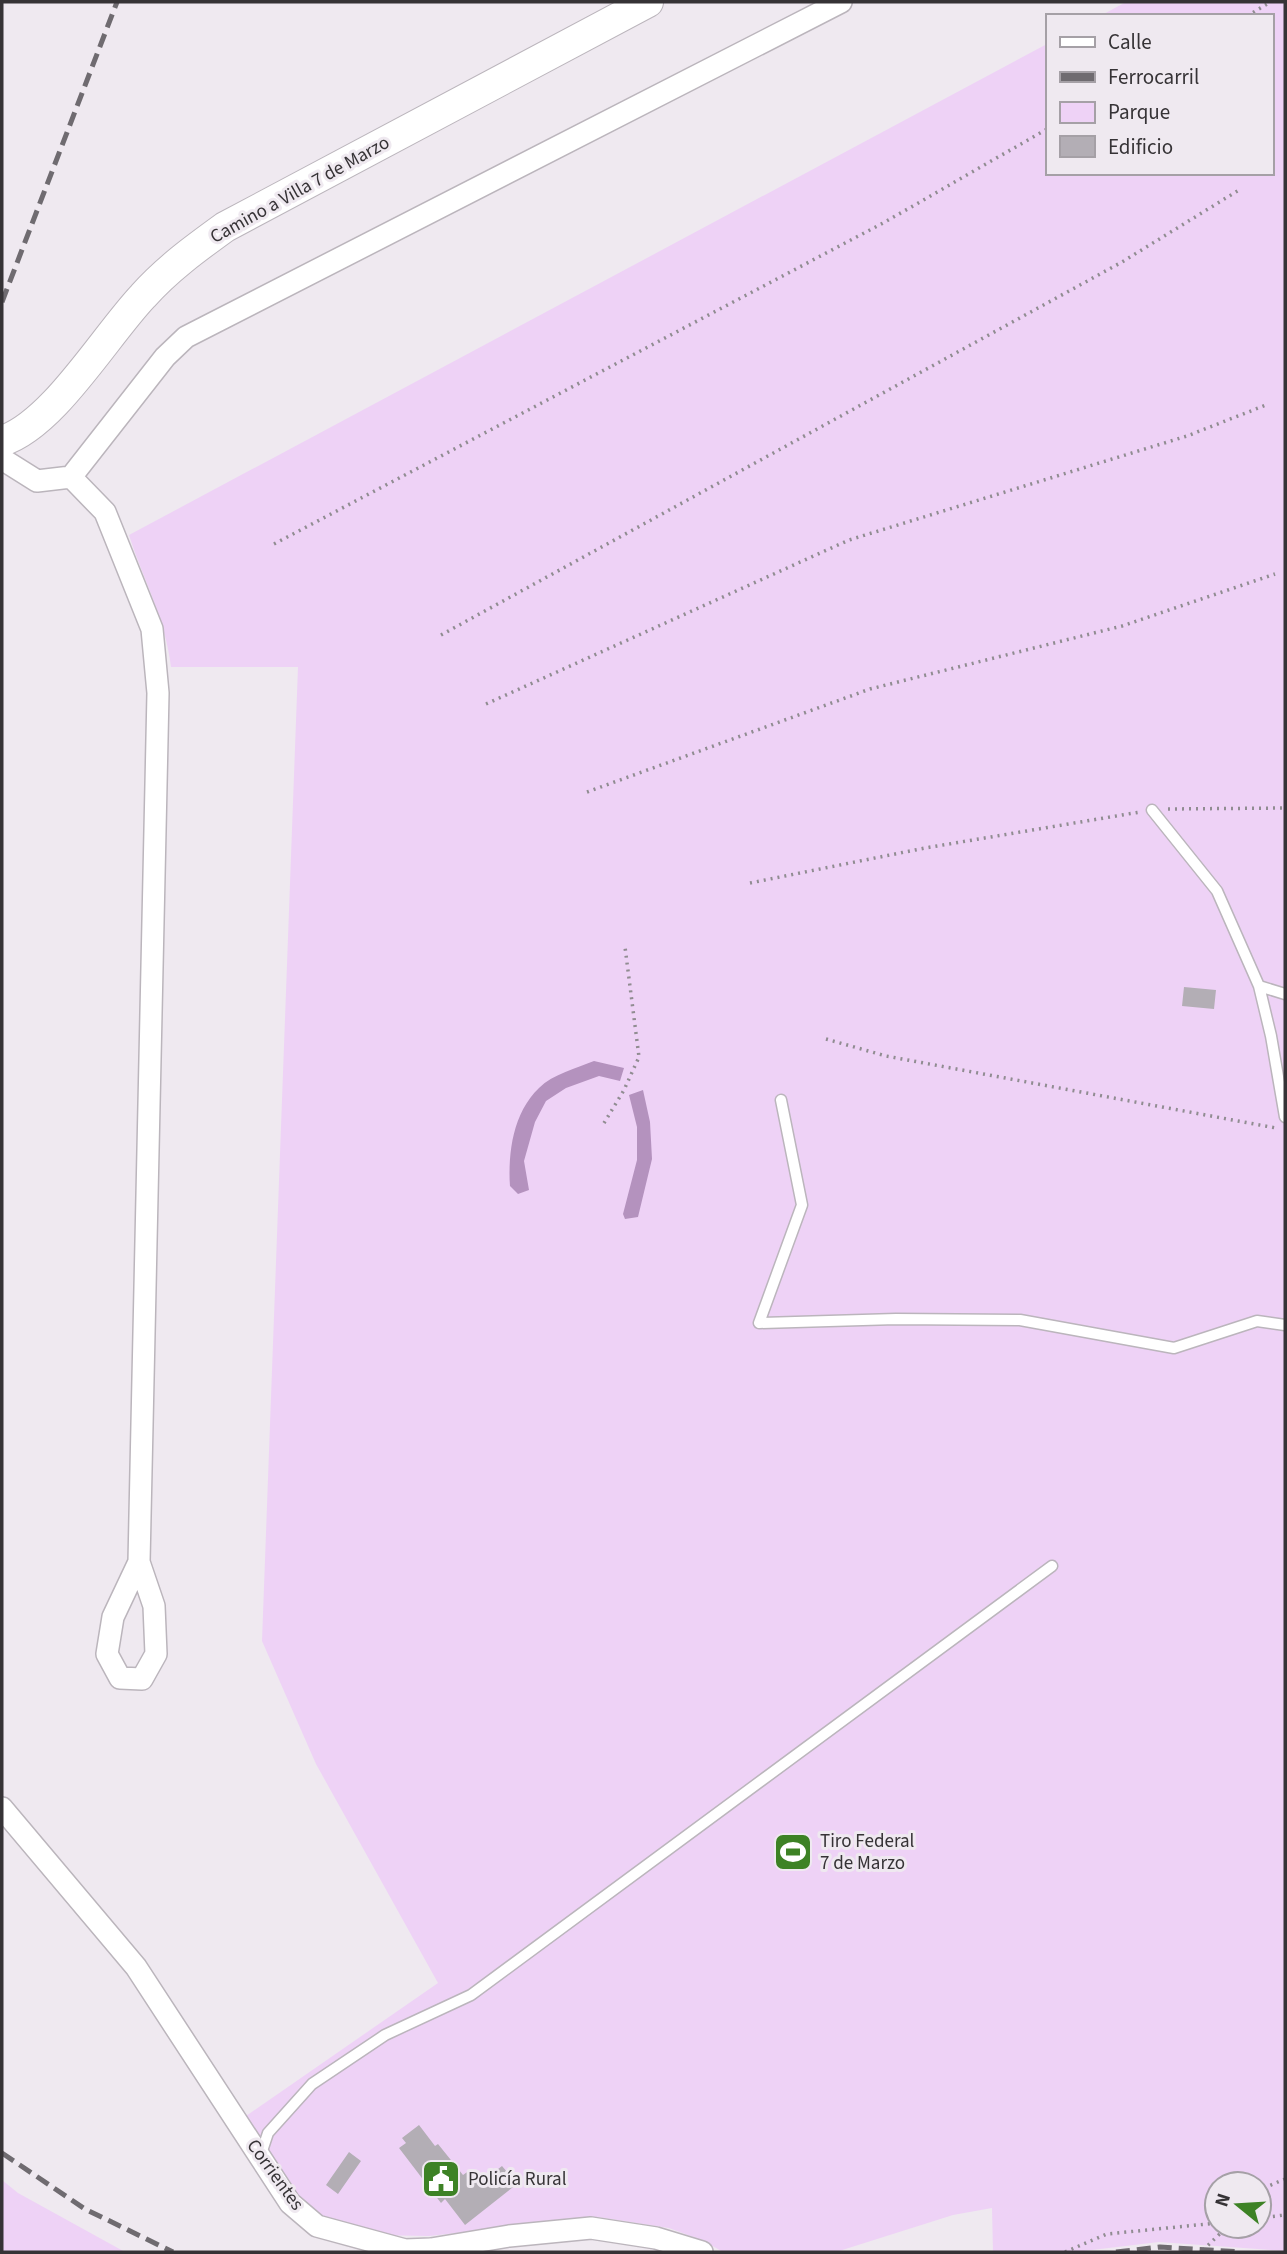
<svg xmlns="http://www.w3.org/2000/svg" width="1287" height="2254" viewBox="0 0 1287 2254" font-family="'Source Sans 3',sans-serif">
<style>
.green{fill:#eed2f6;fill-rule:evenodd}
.water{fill:#b492be}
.building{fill:#b3aeb5}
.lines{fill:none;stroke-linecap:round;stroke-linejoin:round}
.lane-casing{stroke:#bbb5bc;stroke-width:13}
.street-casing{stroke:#bbb5bc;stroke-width:24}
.secondary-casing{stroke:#bbb5bc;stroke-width:32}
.path{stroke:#908c91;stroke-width:3.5;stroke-dasharray:2 5;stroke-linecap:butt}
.lane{stroke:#fff;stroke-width:10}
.street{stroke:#fff;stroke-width:21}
.secondary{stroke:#fff;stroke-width:30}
.rail{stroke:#6f6b70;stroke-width:5;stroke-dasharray:14 7;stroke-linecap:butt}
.labels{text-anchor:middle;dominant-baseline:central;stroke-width:6;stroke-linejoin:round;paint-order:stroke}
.street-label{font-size:19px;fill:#363336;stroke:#efe9f0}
.poi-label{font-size:19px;fill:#363336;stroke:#efe9f0;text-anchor:start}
</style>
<rect width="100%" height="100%" fill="#efe9f0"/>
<!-- green -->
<path class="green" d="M1126,2H1285V2251L1159,2242L1075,2252H993L992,2208L953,2215L836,2252H723L704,2241L669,2228L598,2217L429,2236L375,2235L307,2213L257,2142L246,2116L438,1983L316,1764L262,1641L298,667H171C166,621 143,579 129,535L1047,44V173H1271V16H1100ZM1217,2184H1259V2226H1217Z
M2,2180L18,2193L125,2252H2Z"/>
<!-- water -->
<path class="water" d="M594,1061L624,1068L620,1081L599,1076L566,1088L546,1101L535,1122L524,1161L529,1190L518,1194L510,1186C508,1152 513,1113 539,1088C553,1074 577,1068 594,1061Z
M643,1090L650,1122L652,1159L638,1217L625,1219L623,1214L637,1160V1127L629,1095Z"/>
<!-- building -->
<path class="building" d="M1184,987L1216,990L1214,1009L1182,1006Z
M419,2125L435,2146L438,2144L463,2175L470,2170L480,2183L502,2166L517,2184L465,2225L445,2199L441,2203L399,2148L406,2143L402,2138Z
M349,2152L361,2161L338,2194L326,2185Z"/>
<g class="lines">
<defs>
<path id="lane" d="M1152,810L1217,891L1259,986L1271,1036L1285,1117
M1259,986L1285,994
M781,1100L802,1205L759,1323L896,1319L1020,1320L1174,1348L1257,1321L1285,1325
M260,2157L268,2133L312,2084L385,2035L471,1995L1052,1566"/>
<path id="street" d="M2,459L37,481L71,477L165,357L186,337L841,2
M71,477L105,512L152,629L158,693L139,1562L154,1606L156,1654L142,1679L120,1678L107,1654L113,1617L139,1562
M2,1808L136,1967L290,2203L317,2226L405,2250L431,2249L509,2236L591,2228L656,2238L702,2252"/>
<path id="secondary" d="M2,441C53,425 105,336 143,296C167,269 196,248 225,227L648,2"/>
</defs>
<!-- lane casing -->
<use href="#lane" class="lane-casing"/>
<!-- street casing -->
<use href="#street" class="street-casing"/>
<!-- secondary casing -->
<use href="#secondary" class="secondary-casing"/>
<!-- path -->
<path class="path" d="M1247,16L1269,3
M274,544L885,222L1047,129
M441,635L1122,262L1239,190
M486,704L849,540L1187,436L1266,405
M587,792L870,689L1122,626L1275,574
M1168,809L1285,808
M750,883L925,848L1140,812
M826,1039L886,1056L1276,1128
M604,1123L624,1090L639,1057L625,947
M1259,2193L1264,2188L1285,2179
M1259,2218L1285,2215
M1203,2250L1228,2226
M1065,2252L1107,2234L1217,2223"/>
<!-- lane -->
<use href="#lane" class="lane"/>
<!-- street -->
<use href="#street" class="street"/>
<!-- secondary -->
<use href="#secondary" class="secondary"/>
<!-- rail -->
<path class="rail" d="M2,302L117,2
M2,2153L85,2209L173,2252
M1116,2252L1160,2247L1241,2252"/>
</g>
<!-- icons -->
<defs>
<symbol id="stadium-square" viewBox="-11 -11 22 22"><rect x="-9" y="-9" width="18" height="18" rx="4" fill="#3d8225" stroke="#efe9f0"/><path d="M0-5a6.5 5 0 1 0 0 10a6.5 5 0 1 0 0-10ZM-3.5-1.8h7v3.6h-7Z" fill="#fff"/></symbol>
<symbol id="civic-square" viewBox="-11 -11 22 22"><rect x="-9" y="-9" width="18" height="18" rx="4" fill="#3d8225" stroke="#efe9f0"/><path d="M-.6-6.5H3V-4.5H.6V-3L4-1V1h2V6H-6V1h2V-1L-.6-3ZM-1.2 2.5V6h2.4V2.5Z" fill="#fff"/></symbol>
</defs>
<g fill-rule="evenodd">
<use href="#stadium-square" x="771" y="1830" width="44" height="44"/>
<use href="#civic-square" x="419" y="2157" width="44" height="44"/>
</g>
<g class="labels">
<!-- street labels -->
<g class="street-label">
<text transform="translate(300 190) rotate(-29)">Camino a Villa 7 de Marzo</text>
<text transform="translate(275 2175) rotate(54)">Corrientes</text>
</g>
<!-- poi labels -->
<g class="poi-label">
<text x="820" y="1841">Tiro Federal<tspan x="820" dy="22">7 de Marzo</tspan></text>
<text x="468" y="2179">Policía Rural</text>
</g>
</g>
<!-- border -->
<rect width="1287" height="2254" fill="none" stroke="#363336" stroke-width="7"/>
<!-- legend -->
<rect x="1046" y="14" width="228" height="161" fill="#efe9f0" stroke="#a5a0a6" stroke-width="2"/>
<rect x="1060" y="37" width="35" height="10" fill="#ffffff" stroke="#a5a0a6" stroke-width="2"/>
<text x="1108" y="49" font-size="21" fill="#363336">Calle</text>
<rect x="1060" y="72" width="35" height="10" fill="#6f6b70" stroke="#a5a0a6" stroke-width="2"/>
<text x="1108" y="84" font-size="21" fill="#363336">Ferrocarril</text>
<rect x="1060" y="102" width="35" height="21" fill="#eed2f6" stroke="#a5a0a6" stroke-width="2"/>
<text x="1108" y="119" font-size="21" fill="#363336">Parque</text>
<rect x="1060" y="136" width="35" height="21" fill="#b3aeb5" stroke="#a5a0a6" stroke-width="2"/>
<text x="1108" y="154" font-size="21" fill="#363336">Edificio</text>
<!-- north arrow -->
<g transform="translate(1238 2205) rotate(288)"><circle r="33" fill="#efe9f0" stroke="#a5a0a6" stroke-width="2"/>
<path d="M0-5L12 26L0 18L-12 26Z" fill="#3d8225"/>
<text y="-10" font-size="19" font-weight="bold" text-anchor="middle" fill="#363336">N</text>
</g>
</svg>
